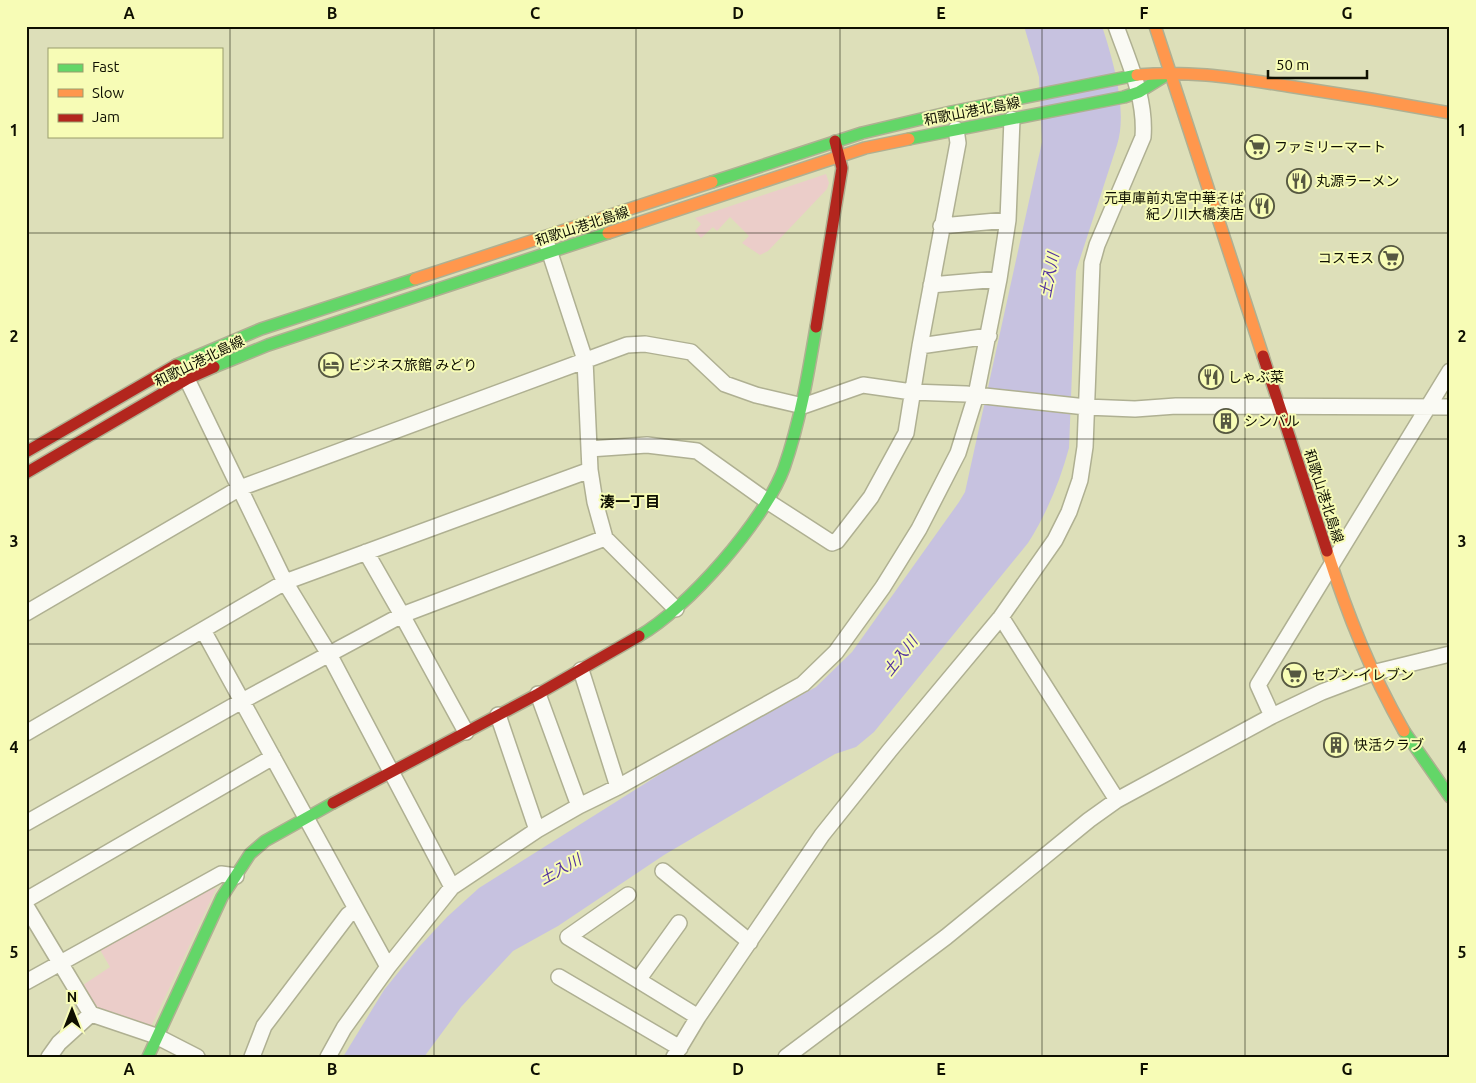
<svg xmlns="http://www.w3.org/2000/svg" width="1476" height="1083" viewBox="0 0 1476 1083" font-family="Ubuntu,'Noto Sans JP',sans-serif">
<style>
.green{fill:#ebcdc9}
.water{fill:#c7c2e0}
.lines{fill:none;stroke-linecap:round;stroke-linejoin:round}
.street-casing{stroke:#afb092;stroke-width:18}
.fast-casing{stroke:#afb092;stroke-width:14}
.slow-casing{stroke:#afb092;stroke-width:14}
.jam-casing{stroke:#afb092;stroke-width:14}
.street{stroke:#fafaf4;stroke-width:15}
.fast{stroke:#63d668;stroke-width:11}
.slow{stroke:#ff974d;stroke-width:11}
.jam{stroke:#b3261e;stroke-width:11}
.grid{fill:none;stroke:#0e0f00;stroke-width:1;stroke-opacity:0.55}
.labels{text-anchor:middle;dominant-baseline:central;stroke-width:4;stroke-linejoin:round;paint-order:stroke}
.street-label{font-size:14px;fill:#0e0f00;stroke:#f7fcb6}
.poi-label{font-size:14px;fill:#0e0f00;stroke:#f7fcb6;text-anchor:start}
.water-label{font-size:15px;font-style:italic;fill:#5332a0;stroke:#f7fcb6}
.neighbourhood-label{font-size:15px;font-weight:bold;fill:#0e0f00;stroke:#f7fcb6}
.neatline{fill:none;stroke:#0e0f00;stroke-width:2}
.grid-label{font-size:16px;text-anchor:middle;font-weight:bold;fill:#0e0f00}
</style>
<rect width="100%" height="100%" fill="#dddfb9"/>
<!-- green -->
<path class="green" d="M826,174L829,183L827,189L768,251L760,255L742,243L749,236L730,217L717,231L713,227L701,238L695,231L701,224L695,218Z
M213,886L216,889L149,1031L97,1007L83,985L110,967L99,948Z"/>
<!-- water -->
<path class="water" d="M1024,26H1102C1113,60 1128,111 1117,145L1076,271L1069,448C1060,481 1047,513 1028,543L874,732L856,747L835,754L664,855L558,926L513,951L461,1007L424,1057H343L384,990L418,948L447,917L479,888L684,759L816,687L852,652L959,502L965,492L1042,142L1039,77Z"/>
<g class="lines">
<defs>
<path id="street" d="M941,226L1008,220
M547,244L585,360L590,470L595,502L605,538L676,609
M931,285L999,279
M920,346L989,336
M183,371L285,582L329,654L452,887
M589,449L647,445L697,451L767,501L832,543L837,541L871,497L906,433L920,346L958,143L956,129
M26,613L240,488L627,345L645,344L691,352L725,384L756,395L803,406L863,385L912,392L966,394L1086,407L1135,409L1176,406L1450,407
M1001,617L1117,800
M203,630L388,967L452,887L537,830L579,806L618,787L803,684L836,652L883,587L919,529L958,453L976,395L999,279L1008,220L1012,119
M581,670L618,787
M538,694L579,806
M498,715L537,830
M1272,716L1258,685L1450,371
M466,732L402,615L605,538
M26,733L285,582L590,470
M26,823L242,701L402,615L366,552
M663,871L750,942
M628,895L568,937L698,1017
M26,900L273,757
M26,906L91,1014L156,1036L197,1057
M559,977L680,1048
M638,980L679,923
M26,982L221,874L236,876
M49,1057L59,1043L91,1014
M252,1057L264,1026L348,915L356,909
M328,1057L344,1028L388,967
M674,1057L698,1017L822,835L890,750L1001,617L1055,540L1069,512L1080,480L1085,447L1092,263L1097,245L1143,137C1146,98 1129,63 1116,26
M786,1057L946,937L1089,820L1117,800L1272,716L1322,692L1372,673L1450,654"/>
<path id="fast" d="M909,139L1124,97L1139,92L1168,74
M712,182L862,133L951,112L1137,75
M176,365L261,329L415,279
M214,367L268,345L608,233
M639,636C687,609 765,520 784,468C800,422 808,375 816,327
M1404,731L1450,797
M148,1057L222,897L250,854L265,841L333,803"/>
<path id="slow" d="M1155,26L1263,356
M1137,75C1191,70 1235,78 1288,86C1342,94 1396,103 1450,113
M608,233L865,148L909,139
M415,279L712,182
M1327,551C1348,616 1370,671 1404,731"/>
<path id="jam" d="M816,327L842,168L835,141
M1263,356L1327,551
M26,452L176,365
M26,473L187,379L214,367
M333,803L538,694L639,636"/>
</defs>
<!-- street casing -->
<use href="#street" class="street-casing"/>
<!-- fast casing -->
<use href="#fast" class="fast-casing"/>
<!-- slow casing -->
<use href="#slow" class="slow-casing"/>
<!-- jam casing -->
<use href="#jam" class="jam-casing"/>
<!-- street -->
<use href="#street" class="street"/>
<!-- fast -->
<use href="#fast" class="fast"/>
<!-- slow -->
<use href="#slow" class="slow"/>
<!-- jam -->
<use href="#jam" class="jam"/>
</g>
<!-- grid -->
<path class="grid" d="M230,26V1057M434,26V1057M636,26V1057M840,26V1057M1042,26V1057M1245,26V1057M26,233H1450M26,439H1450M26,644H1450M26,850H1450"/>
<!-- icons -->
<defs>
<symbol id="supermarket-ring" viewBox="-11 -11 22 22"><circle r="9.5" fill="#f7fcb6" stroke="#565841" stroke-width="1.5"/><path d="M-6-5.5h2.5l.6 2H6L4.5 2H-2.5L-4.4-4H-6ZM-1.5 3.2a1.3 1.3 0 1 0 .1 0ZM3 3.2a1.3 1.3 0 1 0 .1 0Z" fill="#565841"/></symbol>
<symbol id="restaurant-ring" viewBox="-11 -11 22 22"><circle r="9.5" fill="#f7fcb6" stroke="#565841" stroke-width="1.5"/><path d="M-5-6h1v4h1v-4h1v4h1v-4h1v5L-1.5 .5V6h-2V.5L-5-1ZM5-6V6H3V1.5H1.5Q1.5-4 5-6Z" fill="#565841"/></symbol>
<symbol id="hotel-ring" viewBox="-11 -11 22 22"><circle r="9.5" fill="#f7fcb6" stroke="#565841" stroke-width="1.5"/><path d="M-6-4.5h1.5V1H6V5H4.5V3h-9V5H-6ZM-4 0a1.8 1.8 0 1 1 3.6 0ZM.5 0V-2.5h3Q6-2.5 6 0Z" fill="#565841"/></symbol>
<symbol id="building-ring" viewBox="-11 -11 22 22"><circle r="9.5" fill="#f7fcb6" stroke="#565841" stroke-width="1.5"/><path d="M-4-6H4V6H1V3H-1V6H-4ZM-2.5-4.3h1.7v1.8h-1.7ZM.8-4.3h1.7v1.8H.8ZM-2.5-1h1.7V.8h-1.7ZM.8-1h1.7V.8H.8Z" fill="#565841"/></symbol>
</defs>
<g fill-rule="evenodd">
<use href="#supermarket-ring" x="1243" y="133" width="28" height="28"/>
<use href="#restaurant-ring" x="1285" y="167" width="28" height="28"/>
<use href="#restaurant-ring" x="1248" y="192" width="28" height="28"/>
<use href="#supermarket-ring" x="1377" y="244" width="28" height="28"/>
<use href="#hotel-ring" x="317" y="351" width="28" height="28"/>
<use href="#restaurant-ring" x="1197" y="363" width="28" height="28"/>
<use href="#building-ring" x="1212" y="407" width="28" height="28"/>
<use href="#supermarket-ring" x="1280" y="661" width="28" height="28"/>
<use href="#building-ring" x="1322" y="731" width="28" height="28"/>
</g>
<g class="labels">
<!-- street labels -->
<g class="street-label">
<text transform="translate(972 111) rotate(-11)">和歌山港北島線</text>
<text transform="translate(582 226) rotate(-18)">和歌山港北島線</text>
<text transform="translate(199 361) rotate(-26)">和歌山港北島線</text>
<text transform="translate(1324 496) rotate(72)">和歌山港北島線</text>
</g>
<!-- poi labels -->
<g class="poi-label">
<text x="1274" y="147">ファミリーマート</text>
<text x="1316" y="181">丸源ラーメン</text>
<text x="1244" y="198" text-anchor="end">元車庫前丸宮中華そば<tspan x="1244" dy="16">紀ノ川大橋湊店</tspan></text>
<text x="1374" y="258" text-anchor="end">コスモス</text>
<text x="348" y="365">ビジネス旅館 みどり</text>
<text x="1228" y="377">しゃぶ菜</text>
<text x="1244" y="421">シンバル</text>
<text x="1312" y="675">セブン-イレブン</text>
<text x="1354" y="745">快活クラブ</text>
</g>
<!-- water labels -->
<g class="water-label">
<text transform="translate(1049 275) rotate(-79)">土入川</text>
<text transform="translate(900 656) rotate(-52)">土入川</text>
<text transform="translate(560 869) rotate(-29)">土入川</text>
</g>
<!-- neighbourhood labels -->
<g class="neighbourhood-label">
<text x="630" y="501">湊一丁目</text>
</g>
</g>
<!-- border -->
<rect width="1476" height="1083" fill="none" stroke="#f7fcb6" stroke-width="55"/>
<!-- legend -->
<rect x="48" y="48" width="175" height="90" fill="#f7fcb6" stroke="#9a9d6d"/>
<rect x="58" y="64" width="25" height="8" fill="#63d668" stroke="#9a9d6d"/>
<text x="92" y="72" font-size="15" fill="#0e0f00">Fast</text>
<rect x="58" y="89" width="25" height="8" fill="#ff974d" stroke="#9a9d6d"/>
<text x="92" y="98" font-size="15" fill="#0e0f00">Slow</text>
<rect x="58" y="114" width="25" height="8" fill="#b3261e" stroke="#9a9d6d"/>
<text x="92" y="122" font-size="15" fill="#0e0f00">Jam</text>
<!-- north arrow -->
<g transform="translate(72 1010)" stroke="#f7fcb6" stroke-width="4" paint-order="stroke">
<path d="M0-4L9 19L0 12L-9 19Z" fill="#0e0f00"/>
<text y="-8" font-size="14" font-weight="bold" text-anchor="middle" fill="#0e0f00">N</text>
</g>
<!-- scale -->
<path d="M1268 70v8h99v-8" fill="none" stroke="#0e0f00" stroke-width="2.5"/>
<text x="1276" y="70" font-size="15" fill="#0e0f00" stroke="#f7fcb6" stroke-width="4" paint-order="stroke">50 m</text>
<rect x="28" y="28" width="1420" height="1028" class="neatline"/>
<g class="grid-label">
<text x="129" y="19">A</text>
<text x="332" y="19">B</text>
<text x="535" y="19">C</text>
<text x="738" y="19">D</text>
<text x="941" y="19">E</text>
<text x="1144" y="19">F</text>
<text x="1347" y="19">G</text>
<text x="14" y="136">1</text>
<text x="1462" y="136">1</text>
<text x="14" y="342">2</text>
<text x="1462" y="342">2</text>
<text x="14" y="547">3</text>
<text x="1462" y="547">3</text>
<text x="14" y="753">4</text>
<text x="1462" y="753">4</text>
<text x="14" y="958">5</text>
<text x="1462" y="958">5</text>
<text x="129" y="1075">A</text>
<text x="332" y="1075">B</text>
<text x="535" y="1075">C</text>
<text x="738" y="1075">D</text>
<text x="941" y="1075">E</text>
<text x="1144" y="1075">F</text>
<text x="1347" y="1075">G</text>
</g>
</svg>
